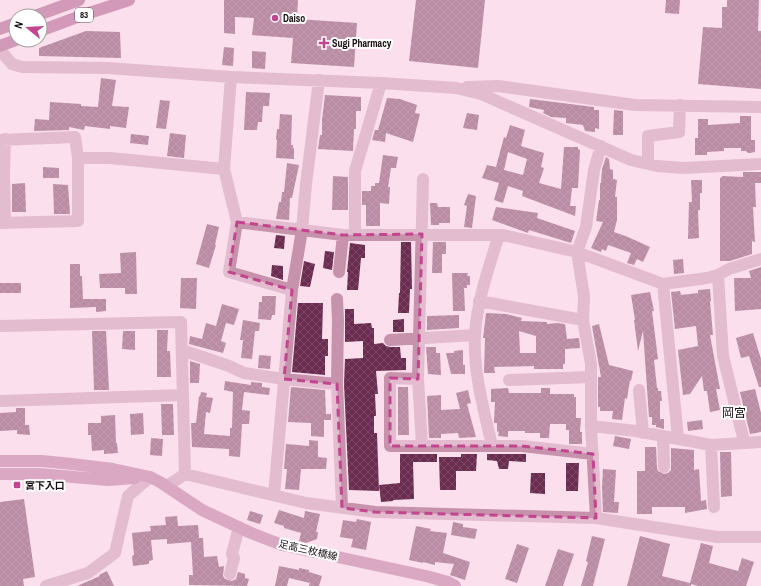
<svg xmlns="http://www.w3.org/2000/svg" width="761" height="586" viewBox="0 0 761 586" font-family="'Archivo Narrow','Noto Sans JP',sans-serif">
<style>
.building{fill:url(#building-cross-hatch);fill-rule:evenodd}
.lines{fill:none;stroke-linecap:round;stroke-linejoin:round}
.street{stroke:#c692ac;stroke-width:12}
.secondary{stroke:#b2678f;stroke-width:12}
.primary{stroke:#a1467a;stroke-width:12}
.marked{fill:none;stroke:#c3448f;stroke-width:3;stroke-dasharray:8 5;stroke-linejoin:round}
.poi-dot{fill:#c3448f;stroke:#fff;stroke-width:1.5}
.labels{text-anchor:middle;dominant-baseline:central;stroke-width:4;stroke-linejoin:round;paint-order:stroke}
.shield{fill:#fff;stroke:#5d565a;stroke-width:1}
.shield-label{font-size:9px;font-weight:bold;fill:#170e13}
.poi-label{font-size:10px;font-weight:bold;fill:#170e13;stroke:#fff;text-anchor:start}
.street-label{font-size:10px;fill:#170e13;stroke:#fff}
.quarter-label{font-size:12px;fill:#170e13;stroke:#fff}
</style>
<defs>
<pattern id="building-cross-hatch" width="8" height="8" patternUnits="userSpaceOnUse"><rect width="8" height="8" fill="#6a2c4f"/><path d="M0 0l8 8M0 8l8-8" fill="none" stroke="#7a4864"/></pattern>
</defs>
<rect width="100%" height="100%" fill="#fbdfec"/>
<!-- building -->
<path class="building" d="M224,0H298L297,19L357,23L354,67L291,63L293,38L252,35L254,18L235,17V34L224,33Z
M416,0H485L478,68L409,61Z
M666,0H680L679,14L665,13Z
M727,0H759L758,31H761V89L698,84L703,27L722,28V7H727Z
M86,31L120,32L121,58L39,56V48Z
M224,47L234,48L233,66L222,65Z
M252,51L266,52L265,69L252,68Z
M101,78L116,80L112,106L129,107L126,128L110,126V129L85,126L84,130L69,127V130L34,131L35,119L49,120L50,102L81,104V106L98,107Z
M246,92L270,93L269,106H263L262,122H258L257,130H244Z
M325,95L361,97V111H356V129H354L353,151L318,149L320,135H322V120Z
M387,98L400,99L417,105L415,113L420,114L413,142L386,133L385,142L372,140L375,130H378Z
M530,99L594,107V110H599V129L595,128V132L585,131L583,125L566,123V118L551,117L543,113L544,110L529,107Z
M160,100L170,101L166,129L156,128Z
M614,110L623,111V135H613Z
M467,113L479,115L477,130L463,128Z
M280,114L292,115L291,145H293V148H294V159L276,158L277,140H276L277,129H279Z
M740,116H751V140H755V152L750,153H748L746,151H741V148H724V151L707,152V155H695V138H698V119H708V125L740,123Z
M510,125L525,130L521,146L544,153L541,167L544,168L539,183L561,189L564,147H578V149L580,150L578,188H572L570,206H576L575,216L522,196L523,191L508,186L503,203L494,200L499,183L482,178L487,165L496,167L504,137L506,138ZM508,152L527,159L523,175L504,170Z
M170,133L186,135L184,158L167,156Z
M131,134L149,136L148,145L130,143Z
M383,155L398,157L396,168H391L388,187H390L389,204L380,203V226H366V205H362V191H371V186H375V183H379Z
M606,157L609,159L610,169L613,170V179L617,180L615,197H617V220L614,232L628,237L650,247L643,262L637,259L634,265L627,263L631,253L608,245L606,251L602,249L601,252L591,248L603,222L596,221L599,200H600V183H601L602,169Z
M287,163L299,165L292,198H290L289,220L276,219L279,202H281L282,192H284Z
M43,167L59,168V178H43Z
M743,172H761V183H755L756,207H753L755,242L752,241V254L730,261H720V178L722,177V176L743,177Z
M333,176L348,177V210H332Z
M691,180H702V193H700V210H698L699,238L688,239L689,202H692Z
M25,183L26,212H12V184Z
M53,184L68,185L70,214H54Z
M468,194L476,196L472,228L464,227L467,206L464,205Z
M430,203H437L438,207H450V223H439V225H431Z
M496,207L538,213L537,218L575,231L571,243L529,230L528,233L492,220Z
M207,224L219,227L215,245H216L209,268L196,264Z
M276,235L285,236L284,249L274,248Z
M401,242H411L412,289H410L409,313H398L399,293H400Z
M433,242H446V254H442V273H432Z
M350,243L365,245V258H361L358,290H347L348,272H347Z
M325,251L334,252L332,270L323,268Z
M136,252L137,294H125V288H100L99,274L121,273L120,253Z
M683,259L684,273L674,274L673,260Z
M304,261L315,264L310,287L300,286Z
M70,264H80V276H82L83,299H106V311L96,312V307L70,308Z
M272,265L283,266V280L271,276Z
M761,267V309L735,311L734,278H751L749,271Z
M452,273H468L467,276H470V285H467V288H464L465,311H453Z
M181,278H197L196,309L180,308Z
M0,283H21V293H0Z
M710,289L711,301H710L713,335H710L720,389H716L720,410L710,412L707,391H704L702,376L690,394L683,395L678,350L698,346L696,326L675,329L671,292L680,291L681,295L698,293V290Z
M650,292L654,311H652L658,359L654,360L657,388H658V391H661L662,401H660V419H664V429L656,427V425H652V417H649L643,331L638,351L634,320H635L631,295Z
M262,296H276L275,315H272L271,320L258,319L259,302H262Z
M298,303H323L322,339H328V356H325V375L292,372Z
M222,304L239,309L234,325L226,323L221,341L226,343L223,353L189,344L190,336L202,339L206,323L216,326Z
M345,309H354V324L371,323L372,328H374V344L383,343L386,346L390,347H400L401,358H406V370L376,371L378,394H375L376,416H374V433H377L379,491L349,490L344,384L345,359L363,358V341L345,342Z
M486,313L506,314L522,318L521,321L547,322V324L557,323L565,324L567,339L579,338L580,348L565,349V364H563V369H534V366L494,367L495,373H484L485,338H483ZM519,331L536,336V353H520Z
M459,315V328L427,330V316Z
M404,319V332H393V320Z
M243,320L260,323L259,331H255L252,359L241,358L243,340H240Z
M599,324L609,365L633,371L631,381L630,380L627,399L625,398L622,420L612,419L613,411H600V407H598V377H601L592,326Z
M157,330H168L167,351H170L171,377H157Z
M92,331H106L109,390H94Z
M123,331H135V350L122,349Z
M753,333L761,359V387H759L749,356L741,358L736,338Z
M426,347H436V353H440L441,375L428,374Z
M463,350V365H465V374H451L446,353H454V351Z
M259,355L271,356L270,369L258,368Z
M190,361L200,364L199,383H190Z
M225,381L251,385V382L262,383V387L270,388L269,395L244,392L242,410L250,411L249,424H242L240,457L229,456V449L192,447L191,423H196L199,396L200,397L201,392L207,393L206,397L213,398L210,413L206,412L204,434L230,436V428H232L233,392L224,390Z
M291,387L325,390L326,414H331V420H324V437L311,436V423L288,422Z
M398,387H408L409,435H398Z
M508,388L509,393H541V388H550V394H574V397H576V418H581L580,432H582V444H569V430H566V424H550L549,438H540V433H525V431H508V437L498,436L499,431L497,432V423H494V421L495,402H491V389Z
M755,389L761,413V432L750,434L740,392Z
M468,390L471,403L467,404L476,437L459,438L458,433L441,434V438H429L427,396L441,395V410L460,409L456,393Z
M161,404H173L174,435H162Z
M16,408H25V425H29L30,435L17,434V430L0,431V413L16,412Z
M143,413L144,434L131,435L130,414Z
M115,415L116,443H117L118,453L104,454V450L92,451L91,435H88V423H101V416Z
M702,420L703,429L688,431L687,422Z
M615,436L631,439L629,449L613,446Z
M151,438L163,439L162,456L150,455Z
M309,440L318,441V457L327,458L326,469H301L299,490L285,489L287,469H284L286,444L309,446Z
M645,447H656L657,468L658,471L664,474L668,473L671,470V448L694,450V470L699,469L701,501L706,500L707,509L685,513V507H652V514H637V471H645Z
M720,452H731L732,496L721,497Z
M400,454H437V462H413L414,499L393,500V501L381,502L379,485L400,483Z
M461,454H477L476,471H456V490H440L439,457H461Z
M487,454H526V462L509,461L508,469H499L497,461L487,460Z
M566,463H579L578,491H566Z
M603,469L616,470L614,502H619L618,513L603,512L602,487Z
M531,473H545V494L530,493Z
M24,499L35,577L23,579L24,586H0V502Z
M279,510L304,518L305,511L320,514L316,532H318L317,539L306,543L299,541L301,533L284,528V526L274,523Z
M250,511L263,515L260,524L247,520Z
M177,516L178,526L198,525L199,538H203L204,557L217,556L219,567L224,566L223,576L225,579L232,581L236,579L238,572L245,574V578L249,579L247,586L189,585V575H193L191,542L167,544V539L151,540L153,560L149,561V564L133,566L132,556L134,555L132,533L151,531L150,526L166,525L165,517Z
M357,519L371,522L366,550L351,547L353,539L340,537L343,520L356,522Z
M453,522L463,524V527L477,529L475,539L451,535Z
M416,526L431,529L430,531L447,533L443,553L470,562L465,580L450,575L454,564L435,562V565L423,562V563L409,560Z
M592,536L605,539L593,586H581L588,562L586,561Z
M640,536L670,544L662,576L690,583L701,543L713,546L709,563L738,571L742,558L754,562L746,586H698L691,584V586H627Z
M517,544L529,548L517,583L505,579Z
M558,549L574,554L563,586H545Z
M279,566L299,570V568L309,570V572L322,576L319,586H309L310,583L289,578L287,586H275Z
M107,571L114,586H77L100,576L99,575Z"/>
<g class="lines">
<!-- street -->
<path class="street" d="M0,50L12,64L22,67L108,68L231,77L381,83L456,88L481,94L631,160L657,166L684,168L761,164
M231,77L224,169L237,222L229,272L292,290
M467,87L498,86L635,105L761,107
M0,140L75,137L78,158V221L0,223
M601,146L594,170L586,227L577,252L584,296L583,320L591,364V426L636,431L711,445L761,442
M78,158H110L224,169
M648,164V136L679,132L680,105
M5,222L4,174L5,139
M237,222L343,235H503L577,252L663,284L707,278L718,275L729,269L761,259
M355,234V171L381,83
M339,272L343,235
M718,275L723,356L743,437V443
M663,284L678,438
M337,299L338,320L337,384L342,508
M479,301L583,320
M0,326L181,322L185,474
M390,340L475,335
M182,350L229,366L244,373L284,379L337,384
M418,379L390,378V446H522L593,454
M509,380L591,377
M639,390L643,433
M0,401L183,395
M591,426L596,518
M663,436L664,467
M422,445L418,379L423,179
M711,445L714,507
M492,446C484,410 473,372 475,335C477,300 489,267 499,235
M167,486L185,474L306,503L375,512L596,518L717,537H761
M274,495L292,290L302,230L306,184L319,80
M230,574L234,558L232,554L239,527
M46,586L88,573L115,553L128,496L150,477"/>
<!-- secondary -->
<path class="secondary" d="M0,461H42L72,464L113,469L150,477L160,482L202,510L251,533L282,545L426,576L448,582L455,586
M0,474H39L108,480L135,478"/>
<!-- primary -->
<path class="primary" d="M35,16L79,0
M0,29L16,23
M40,31L83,15L129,0
M0,46L16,40"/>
</g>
<!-- marked area -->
<path d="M0 0H761V586H0ZM237,222L343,235L422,234L418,379L390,378V446H522L593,454L596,518L375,512L342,508L337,384L284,379L292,290L229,272Z" fill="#fbdfec" fill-opacity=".55" fill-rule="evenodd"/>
<path class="marked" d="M237,222L343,235L422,234L418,379L390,378V446H522L593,454L596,518L375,512L342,508L337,384L284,379L292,290L229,272Z"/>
<!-- markers -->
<g class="poi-dot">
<circle cx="275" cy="18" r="4"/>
<path d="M322 37h4v4h4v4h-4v4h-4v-4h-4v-4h4z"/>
<rect x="13" y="481" width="8" height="8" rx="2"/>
</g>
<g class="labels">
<!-- shield labels -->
<rect class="shield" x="75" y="8" width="18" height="14" rx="3"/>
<g class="shield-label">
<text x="84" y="15">83</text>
</g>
<!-- poi labels -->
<g class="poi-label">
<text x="283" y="18">Daiso</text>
<text x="332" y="43">Sugi Pharmacy</text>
<text x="25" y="485">宮下入口</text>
</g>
<!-- street labels -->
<g class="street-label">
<text transform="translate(308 550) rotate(13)">足高三枚橋線</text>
</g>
<!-- quarter labels -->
<g class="quarter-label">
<text x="734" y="413">岡宮</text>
</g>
</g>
<!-- north arrow -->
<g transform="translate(28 28) rotate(288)"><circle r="19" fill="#ffffff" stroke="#a29fa1"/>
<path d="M0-3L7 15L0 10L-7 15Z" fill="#c3448f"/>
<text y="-6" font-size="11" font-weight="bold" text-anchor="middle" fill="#170e13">N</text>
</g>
</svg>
